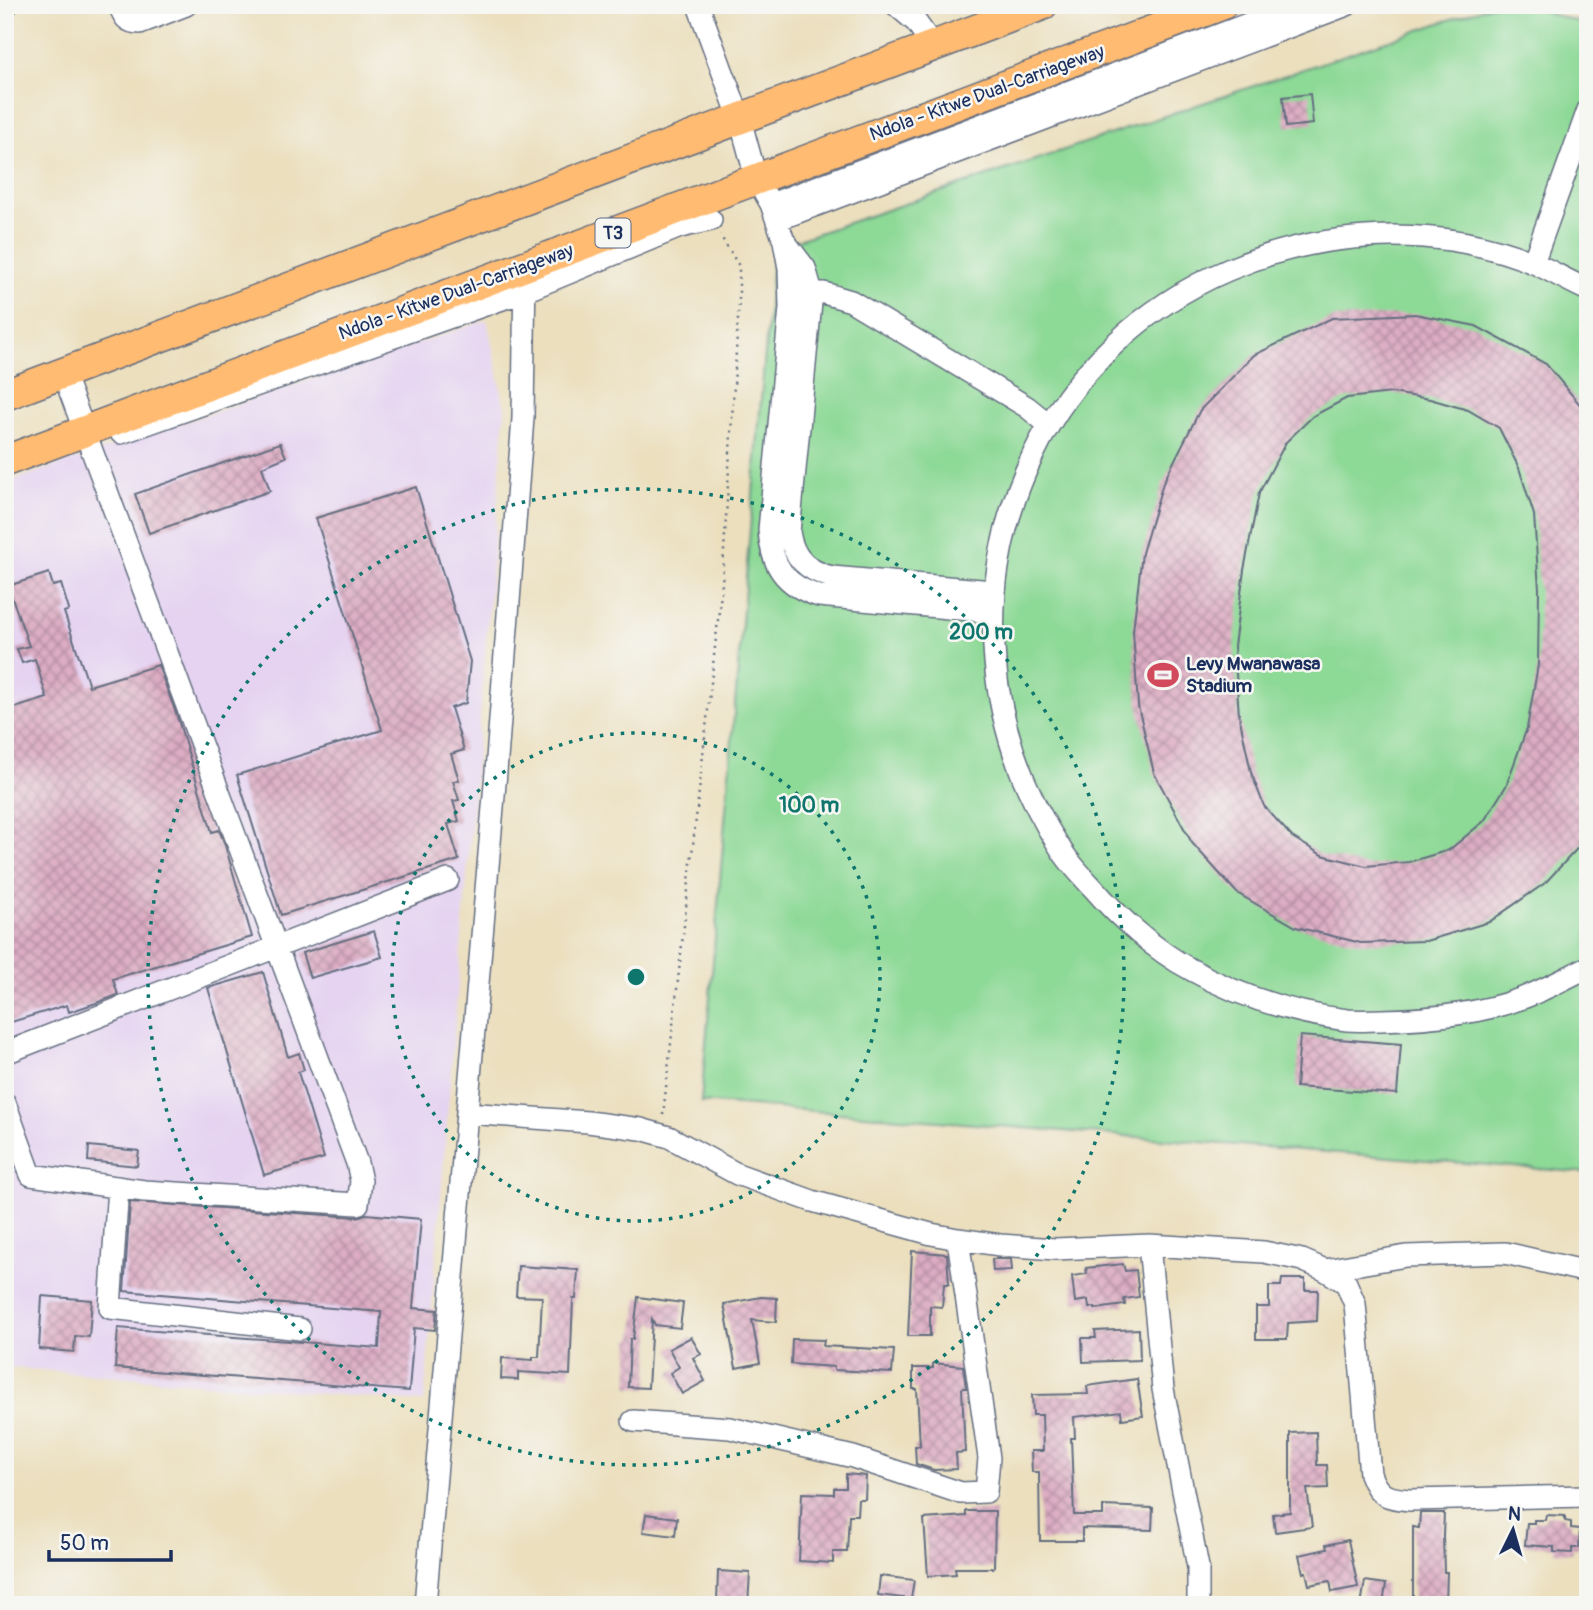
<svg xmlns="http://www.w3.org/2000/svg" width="1593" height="1610" viewBox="0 0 1593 1610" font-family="Pangolin,sans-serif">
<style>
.built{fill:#e5d3f1}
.grass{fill:#8dd996;stroke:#54847a;stroke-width:2}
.building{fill:url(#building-cross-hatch);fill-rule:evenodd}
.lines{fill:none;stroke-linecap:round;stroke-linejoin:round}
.minor-casing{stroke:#646d80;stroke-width:24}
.highway-casing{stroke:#646d80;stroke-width:33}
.path{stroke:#646d80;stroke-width:2.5;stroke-dasharray:2 5;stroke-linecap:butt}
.minor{stroke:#fff;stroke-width:21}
.highway{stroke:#ffbb71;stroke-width:30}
.ring{fill:none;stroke:#0f766e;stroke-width:3.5;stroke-dasharray:3.5 7}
.labels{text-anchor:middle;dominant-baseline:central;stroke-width:5;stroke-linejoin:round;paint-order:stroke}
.shield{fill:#f6f6f2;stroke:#5d6b8a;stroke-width:2}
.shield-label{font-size:18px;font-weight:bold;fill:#1b2f5e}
.street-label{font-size:19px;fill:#1b2f5e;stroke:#f6f6f2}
.poi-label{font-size:19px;font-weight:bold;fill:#1b2f5e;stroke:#f6f6f2;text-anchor:start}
.centre{fill:#0f766e;stroke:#f6f6f2;stroke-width:3.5}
.ring-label{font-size:21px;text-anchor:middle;font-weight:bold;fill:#0f766e;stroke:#f6f6f2;stroke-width:5;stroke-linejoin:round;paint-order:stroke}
</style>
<defs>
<pattern id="building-cross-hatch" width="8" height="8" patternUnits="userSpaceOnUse" patternTransform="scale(1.75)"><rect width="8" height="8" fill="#ddadc3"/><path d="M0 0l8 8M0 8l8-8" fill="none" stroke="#b28da2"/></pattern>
</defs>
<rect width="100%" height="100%" fill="#f6f6f2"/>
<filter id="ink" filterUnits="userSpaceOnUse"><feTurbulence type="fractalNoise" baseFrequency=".0143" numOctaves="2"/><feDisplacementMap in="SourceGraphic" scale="14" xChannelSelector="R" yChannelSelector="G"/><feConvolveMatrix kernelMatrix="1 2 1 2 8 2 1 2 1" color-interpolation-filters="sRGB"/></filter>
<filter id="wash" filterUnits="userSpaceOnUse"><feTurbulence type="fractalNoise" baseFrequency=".00686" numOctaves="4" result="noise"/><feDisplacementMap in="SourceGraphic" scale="28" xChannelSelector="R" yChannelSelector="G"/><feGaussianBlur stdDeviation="1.57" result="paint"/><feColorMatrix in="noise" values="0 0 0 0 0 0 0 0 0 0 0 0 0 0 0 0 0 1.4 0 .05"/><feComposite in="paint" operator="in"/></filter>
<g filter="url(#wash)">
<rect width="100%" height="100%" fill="#ebdfbe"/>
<!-- built -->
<path class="built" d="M487,320L505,409L424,1402L5,1367V483Z"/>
<!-- grass -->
<path class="grass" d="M1493,5H1522L1588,25V1173L701,1102L774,248Z"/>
<g id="blocks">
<!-- building -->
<path class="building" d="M1310,94L1313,124L1286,127L1283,97Z
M1415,314L1476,326L1546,364L1588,414V837L1545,883L1489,922L1426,941L1361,943L1296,927L1237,893L1192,843L1154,773L1138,706L1133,631L1142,553L1163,483L1200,410L1254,355L1332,318ZM1392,393L1430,399L1468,410L1499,428L1519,468L1534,515L1539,589L1538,665L1527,728L1506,786L1484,821L1449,850L1409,862L1366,866L1322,855L1292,837L1264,806L1251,772L1239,715L1234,646L1244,570L1259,493L1286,442L1313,416L1347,398Z
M280,443L286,457L262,467L270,491L149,533L135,494Z
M416,487L470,661L466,703L451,708L464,750L451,754L459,780L453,781L459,800L453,801L459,821L448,824L459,860L281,915L237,775L382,730L316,518Z
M49,573L53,586L61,584L69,610L64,612L89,686L158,665L177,716L212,832L219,830L224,842L252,937L113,979L118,995L96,1003L69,1012L67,1005L5,1024V711L47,698L35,659L22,663L17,649L29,646L8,586Z
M374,931L382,957L310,978L302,953Z
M263,972L288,1057L299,1053L304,1070L298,1072L324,1158L264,1175L208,988Z
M1300,1036L1401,1044L1397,1094L1296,1087Z
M89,1146L139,1151L137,1166L88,1161Z
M130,1202L357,1217L366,1214L421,1219L413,1308L437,1310L435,1330L414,1328L409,1391L115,1368L118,1328L379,1348L381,1312L124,1291Z
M912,1251L947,1254L949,1284H944L942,1307L930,1306V1336H908Z
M992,1259H1011L1012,1270L993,1271Z
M1123,1264L1125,1271L1136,1270L1139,1297L1124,1299L1125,1305L1095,1309V1307L1089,1308L1088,1300L1075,1302L1072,1276L1087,1274L1086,1268Z
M518,1266L578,1270L576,1299H573L570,1375L518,1372V1380L501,1379L502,1358L533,1360V1357H539L542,1297L516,1296Z
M1282,1279H1305V1290H1318L1317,1321L1288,1323L1287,1339H1256V1307H1269V1286H1281Z
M42,1296L92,1300L89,1337L75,1336L74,1352L39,1349Z
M638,1297L683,1303L680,1328L655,1325L652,1319L648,1388L628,1387L630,1339H633Z
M761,1297L777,1298L776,1322L752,1320L760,1363L736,1368L724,1304Z
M1139,1329L1140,1360L1083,1362L1082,1338H1096L1095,1331Z
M691,1337L701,1354L693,1358L705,1381L682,1394L670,1373L679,1367L669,1349Z
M792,1339L824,1340L823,1346L894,1350L892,1373L834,1370V1367L791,1364Z
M933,1363L963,1366L966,1388H962L965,1452L956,1453L957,1469L934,1470L916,1464L915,1446H920L917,1389H913V1368H933Z
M1137,1379L1143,1416L1122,1419L1121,1411L1074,1417L1075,1438H1071L1074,1515H1103V1506L1153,1508L1152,1530L1082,1528V1541H1040L1039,1472H1032L1031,1451H1043L1042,1415H1033L1032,1395L1088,1394L1087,1386Z
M1316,1432L1317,1465H1327L1328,1488L1307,1489L1312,1527L1275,1532L1273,1514L1290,1512V1433Z
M846,1474L866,1476L865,1499H858L857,1515H849L847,1552H833V1563L799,1561L802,1493L834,1494V1488H846Z
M966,1511H995L994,1568H955L956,1574L928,1576L924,1519L966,1516Z
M1420,1513H1444L1443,1536L1444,1572H1447L1446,1605H1413V1527L1419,1528Z
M646,1514L677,1518L675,1536L643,1532Z
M1546,1515L1565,1516V1521L1571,1522V1528L1580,1529L1579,1548H1572V1553L1554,1552V1547L1525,1545L1527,1523H1534V1520H1545Z
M1348,1540L1358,1587L1332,1592L1330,1581L1309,1585L1306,1572L1303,1573L1299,1555L1327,1549L1326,1545Z
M718,1571L750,1573L748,1605L717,1603Z
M880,1576L914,1580L911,1599L878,1595Z
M1365,1581L1386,1584L1383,1605H1361Z"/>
</g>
</g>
<g filter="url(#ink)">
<use href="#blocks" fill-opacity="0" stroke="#646d80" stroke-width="2"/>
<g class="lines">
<defs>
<path id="minor" d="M119,5C124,17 126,23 140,23L186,5
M698,5L740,119L756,178L771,204L784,241L789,268L790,308L769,530C771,565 785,586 819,596L992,612
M896,5L916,22L933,46
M5,6L7,5
M771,204L1298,5
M777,220L1347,5
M786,243L805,268L812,292L789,532C793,558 807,571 832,577L993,591
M1533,263L1588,110
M1588,290C1570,282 1553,272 1536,264C1439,223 1323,229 1228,270C1143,306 1073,372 1033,455C971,585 983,731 1062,851C1071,865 1083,877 1094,889C1119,918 1156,951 1190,969C1238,996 1293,1013 1347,1020C1358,1021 1370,1020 1381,1020C1427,1019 1476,1015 1520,999C1543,991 1566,978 1588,967
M800,293H824L851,301L1027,407L1048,424
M121,433L525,291L680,227L711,220
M5,1053L448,880
M5,1103L31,1175L144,1191L358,1204L361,1181L357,1163L63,373
M467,1113L588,1122L641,1129L669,1137L737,1174L812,1201L931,1234L958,1239L1000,1245L1055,1249L1149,1245L1264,1252L1302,1260L1325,1270L1346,1283L1355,1304L1370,1474C1378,1496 1386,1498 1410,1500L1588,1496
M118,1187L110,1308L300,1329
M1149,1245L1163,1389L1198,1567V1605
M1325,1270L1406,1256L1505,1253L1588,1272
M633,1421L730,1428L853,1457L961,1493L986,1492L989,1458L958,1239
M425,1605L496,772L523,418L525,266"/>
<path id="highway" d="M5,395L1042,5
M5,461L1221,5"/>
</defs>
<!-- minor casing -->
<use href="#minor" class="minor-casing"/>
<!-- highway casing -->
<use href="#highway" class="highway-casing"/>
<!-- path -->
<path class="path" d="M663,1115L722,584L739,302V266L720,235"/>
<!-- minor -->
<use href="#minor" class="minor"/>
<!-- highway -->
<use href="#highway" class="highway"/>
</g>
</g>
<!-- distance rings -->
<g class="ring">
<circle cx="636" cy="977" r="244"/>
<circle cx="636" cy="977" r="488"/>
</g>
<!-- icons -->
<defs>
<symbol id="stadium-bare" viewBox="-9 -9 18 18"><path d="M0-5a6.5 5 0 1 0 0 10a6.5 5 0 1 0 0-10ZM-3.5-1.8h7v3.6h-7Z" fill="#d1495b" stroke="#f6f6f2" stroke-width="2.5" paint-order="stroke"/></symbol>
</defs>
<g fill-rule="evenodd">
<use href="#stadium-bare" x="1141" y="653" width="44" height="44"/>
</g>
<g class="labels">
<!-- shield labels -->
<rect class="shield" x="595.5" y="218.5" width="35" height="29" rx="5"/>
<g class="shield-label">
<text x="613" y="233">T3</text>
</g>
<!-- street labels -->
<g class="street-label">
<text transform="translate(987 93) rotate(-20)">Ndola - Kitwe Dual-Carriageway</text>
<text transform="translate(456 292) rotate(-20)">Ndola - Kitwe Dual-Carriageway</text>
</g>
<!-- poi labels -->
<g class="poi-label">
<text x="1186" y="664">Levy Mwanawasa<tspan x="1186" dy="22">Stadium</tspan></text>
</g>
</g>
<circle cx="636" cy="977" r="10" class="centre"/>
<g class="ring-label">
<text x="981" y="639">200 m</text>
<text x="809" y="812">100 m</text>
</g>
<!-- margin -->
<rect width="1593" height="1610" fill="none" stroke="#f6f6f2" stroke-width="28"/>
<!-- north arrow -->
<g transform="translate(1513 1530) rotate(5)" stroke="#f6f6f2" stroke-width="5" paint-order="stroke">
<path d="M0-5L12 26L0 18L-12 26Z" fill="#1b2f5e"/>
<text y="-10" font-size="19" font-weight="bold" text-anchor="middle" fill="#1b2f5e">N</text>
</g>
<!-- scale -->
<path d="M49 1550v10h122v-10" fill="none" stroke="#1b2f5e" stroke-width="3.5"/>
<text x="60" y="1550" font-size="21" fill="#1b2f5e" stroke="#f6f6f2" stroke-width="5" paint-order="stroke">50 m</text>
</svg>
